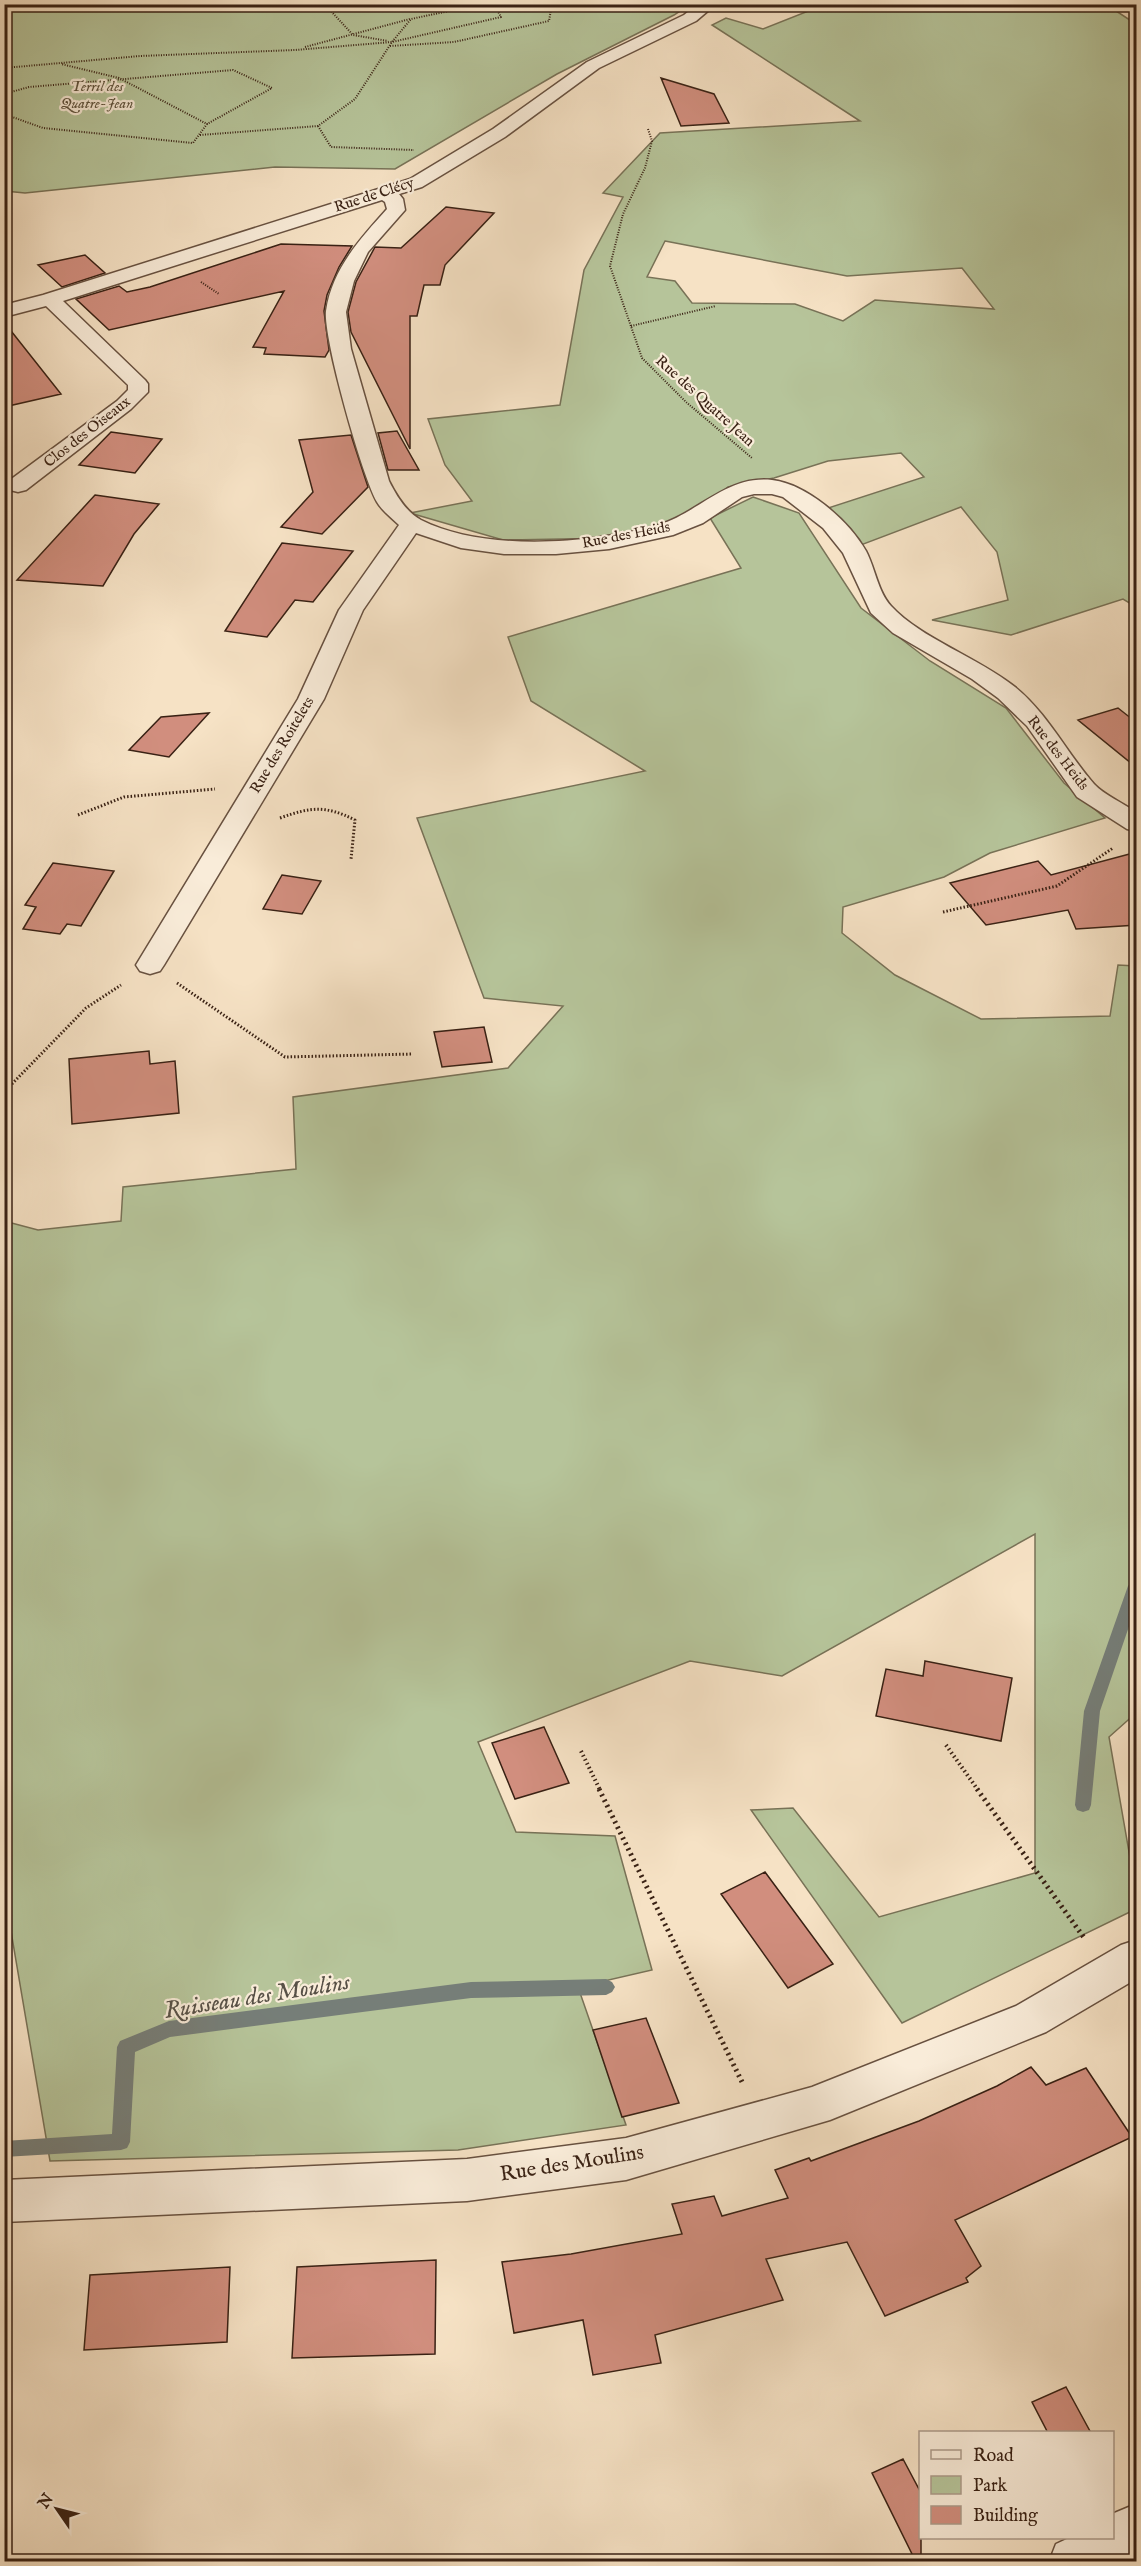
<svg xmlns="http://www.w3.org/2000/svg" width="1141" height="2566" viewBox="0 0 1141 2566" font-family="'IM FELL English',serif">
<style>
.green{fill:#b6c49a;stroke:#787257;stroke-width:1.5;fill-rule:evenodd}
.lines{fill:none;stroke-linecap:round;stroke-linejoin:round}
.stream{fill:#767e78;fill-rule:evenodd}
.building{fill:#d18e7e;stroke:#392114;stroke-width:1.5}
.minor-casing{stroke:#685140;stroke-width:3}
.path-far3{stroke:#392114;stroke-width:2;stroke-dasharray:1 1.5;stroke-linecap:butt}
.path-far2{stroke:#392114;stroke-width:3;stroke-dasharray:1.5 2;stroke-linecap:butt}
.path-far1{stroke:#392114;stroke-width:4;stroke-dasharray:1.5 3;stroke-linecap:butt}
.path{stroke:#392114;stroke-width:5;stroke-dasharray:2 4;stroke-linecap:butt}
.minor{fill:#f9ecd9;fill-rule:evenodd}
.labels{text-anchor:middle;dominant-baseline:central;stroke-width:4.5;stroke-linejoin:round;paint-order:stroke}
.far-park-label{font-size:15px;font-style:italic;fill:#5e523c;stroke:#f9ecd9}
.far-street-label{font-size:15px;fill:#392114;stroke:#f9ecd9}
.near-street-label{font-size:21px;fill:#392114;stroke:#f9ecd9}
.near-water-label{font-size:24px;font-style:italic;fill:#575046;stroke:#f9ecd9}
</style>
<rect width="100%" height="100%" fill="#f6e2c5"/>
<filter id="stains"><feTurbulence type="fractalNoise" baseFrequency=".00333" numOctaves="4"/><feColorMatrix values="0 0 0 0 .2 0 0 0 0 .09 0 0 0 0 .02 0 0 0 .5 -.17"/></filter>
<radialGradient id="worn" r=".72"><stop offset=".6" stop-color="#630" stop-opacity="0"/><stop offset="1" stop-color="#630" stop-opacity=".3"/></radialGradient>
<!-- green -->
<path class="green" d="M5,4H689V5L674,15L557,74L395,169L275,167L25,193L5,191Z
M826,4L1107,5L1136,24V607L1123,599L1011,635L932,620L1008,600L997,552L961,507L861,545L825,509L924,477L901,453L828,461L774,478L728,487L697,512L617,538L503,540L410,513L472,501L445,465L428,419L560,405L584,270L623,197L603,193L660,133L860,121L712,25L726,18L763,29ZM665,241L847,276L962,268L994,309L875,300L843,321L795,304L692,303L675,281L647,277Z
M753,497L799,513L861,608L930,661L1006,708L1064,783L1105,818L990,853L944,877L843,907L842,933L895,975L981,1019L1110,1016L1118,965L1136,966V1713L1109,1737L1136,1892V1909L902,2023L751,1810L793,1808L879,1917L1035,1873V1534L782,1676L690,1661L478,1742L516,1832L615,1836L652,1970L578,1987L626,2125L458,2150L50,2161L5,1896L4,1221L38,1230L121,1221L123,1187L296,1169L293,1097L508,1068L563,1006L484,998L417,818L645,771L531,701L508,637L741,568L710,518Z"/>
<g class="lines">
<!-- stream -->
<path class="stream" d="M1136,1580V1606L1100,1711L1091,1805L1089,1810L1083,1812L1077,1810L1075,1805L1084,1711L1128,1586L1131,1582Z
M606,1979L612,1982L615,1987L612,1992L606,1995L471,1998L170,2037L135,2052L130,2142L127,2148L121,2150L4,2157V2141L112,2134L117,2047L120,2041L169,2021L471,1982Z"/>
</g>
<!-- building -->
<path class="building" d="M661,78L714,94L729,123L681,126Z
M446,207L494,213L445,265L440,285H424L417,316H410V449L351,332L348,312L356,282L375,247L401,248Z
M281,244L352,246L339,267L327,295L324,311L329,350L325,357L264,354L266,348L253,347L284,291L109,330L76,299L119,286L127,292L150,287Z
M85,255L105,273L62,287L38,265Z
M4,322L61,394L4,407Z
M397,431L419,470H388L378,433Z
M111,432L162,439L135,473L79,465Z
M351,435L368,487L322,534L281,527L313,492L299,440Z
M95,495L159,504L134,534L103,586L17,580Z
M282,543L353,551L313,602L295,600L267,637L225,631Z
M1118,708L1137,723V768L1078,720Z
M209,713L169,757L129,750L161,717Z
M1137,852V925L1076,929L1068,910L986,925L950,883L1038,861L1051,875Z
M53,863L114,871L81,926L67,924L60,934L23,929L36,907L25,905Z
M282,875L321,881L302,914L263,909Z
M484,1027L492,1062L442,1067L434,1032Z
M149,1051L150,1064L175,1061L179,1113L72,1124L69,1059Z
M925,1661L1012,1678L1001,1741L876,1716L886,1669L923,1676Z
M544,1727L569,1783L515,1799L492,1743Z
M765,1872L833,1964L788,1988L721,1894Z
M646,2018L679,2103L622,2117L593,2030Z
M1031,2067L1046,2085L1086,2068L1132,2137L955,2220L981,2266L966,2278L968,2282L885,2316L847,2242L766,2259L783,2300L655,2335L661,2363L593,2375L583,2320L514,2333L502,2262L571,2254L682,2234L672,2204L714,2196L722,2216L788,2198L775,2170L809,2158L811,2161L919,2121L997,2086Z
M436,2260L435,2354L292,2358L297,2267Z
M230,2267L227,2342L84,2350L90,2275Z
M1066,2387L1091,2433H1048L1032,2402Z
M903,2459L921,2493V2562H916L872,2473Z"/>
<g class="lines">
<defs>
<path id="minor" d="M698,4H716L696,21L599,68L505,137L422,187L399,194L403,199L405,210L368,252L354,281L346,312L351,349L389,481C396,495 406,512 421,520C485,552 590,544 658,525C699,513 726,475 772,480C807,484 849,521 866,551C875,568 878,592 891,606C920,638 979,658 1015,687C1048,714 1066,752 1094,784C1104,795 1123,803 1136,812V831L1127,829L1077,797L1027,726L998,698L972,679L893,633L871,613L843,553L823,528L783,497L772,494H754L742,497L703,523L673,535L609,549L556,554H504L461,548L416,533L363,610L324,699L164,965L160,971L150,974L140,971L136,965L298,699L339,610L399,525C392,518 382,511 377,502C362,476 323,337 326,311C332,269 360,239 387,209L385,202L382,200L63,301L145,380L148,384V392L131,409L26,490L18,492L10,490L7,485L10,480L117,401L128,390V385L46,306L4,317V305L43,295L410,179L493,129L587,62L684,15Z
M1136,1940V1979L1046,2032L830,2120L626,2180L467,2201L4,2222V2180L467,2159L626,2138L812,2087L1016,2006L1121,1945Z
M1136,2504V2556L1126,2562H1049L1056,2544L1069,2538H1112V2514Z"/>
</defs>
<!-- minor casing -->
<use href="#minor" class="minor-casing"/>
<!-- path-far3 -->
<path class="path-far3" d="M254,4L257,11L330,10L353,35L388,41
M449,4L462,7
M390,46L454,42L549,21L552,4
M305,47L410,19
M4,68L140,56L295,50L392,42L501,17L494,4
M4,94L29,87L233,70L272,88L207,124
M4,114L43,128L193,143L207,124L119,78L61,64
M318,126L331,147L414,150
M648,129L652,141L645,168L623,214L610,266L642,358L686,402L752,458
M200,135L318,126L355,99L392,42L411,19L482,4
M201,282L219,294
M631,326L716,306"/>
<!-- path-far2 -->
<path class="path-far2" d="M78,815L124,797L215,789
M280,818C311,807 325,805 355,820L351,859
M943,912L1057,886L1113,848
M177,983L285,1057L413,1054
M7,1089L86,1008L121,985"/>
<!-- path-far1 -->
<path class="path-far1" d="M946,1745L978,1790
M581,1751L600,1790"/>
<!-- path -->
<path class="path" d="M599,1789L742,2082
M977,1789L1085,1939"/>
<!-- minor -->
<use href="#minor" class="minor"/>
</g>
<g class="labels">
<!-- far-park labels -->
<g class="far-park-label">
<text x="97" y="86">Terril des<tspan x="97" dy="17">Quatre-Jean</tspan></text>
</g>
<!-- far-street labels -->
<g class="far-street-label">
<text transform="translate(374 195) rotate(-18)">Rue de Clécy</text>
<text transform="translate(705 401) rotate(42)">Rue des Quatre Jean</text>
<text transform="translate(87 432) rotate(-38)">Clos des Oiseaux</text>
<text transform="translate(626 535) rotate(-11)">Rue des Heids</text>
<text transform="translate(282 745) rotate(-59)">Rue des Roitelets</text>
<text transform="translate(1058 753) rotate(52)">Rue des Heids</text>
</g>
<!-- near-street labels -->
<g class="near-street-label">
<text transform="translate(572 2164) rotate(-9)">Rue des Moulins</text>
</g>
<!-- near-water labels -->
<g class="near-water-label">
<text transform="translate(257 1997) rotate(-9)">Ruisseau des Moulins</text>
</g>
</g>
<!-- margin -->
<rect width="1141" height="2566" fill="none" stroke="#f6e2c5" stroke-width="24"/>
<rect x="6" y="6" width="1129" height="2554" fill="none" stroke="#392114" stroke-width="3"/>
<rect x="12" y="12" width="1117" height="2542" fill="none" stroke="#392114" stroke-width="1.5"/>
<!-- legend -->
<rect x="919" y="2431" width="195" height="108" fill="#f9ecd9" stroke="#ac9b8a" stroke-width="1.5"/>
<rect x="931" y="2450" width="30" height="9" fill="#f9ecd9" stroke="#ac9b8a" stroke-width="1.5"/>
<text x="973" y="2461" font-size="18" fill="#392114">Road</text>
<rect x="931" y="2476" width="30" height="18" fill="#b6c49a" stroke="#ac9b8a" stroke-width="1.5"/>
<text x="973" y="2491" font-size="18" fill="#392114">Park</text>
<rect x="931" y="2506" width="30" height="18" fill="#d18e7e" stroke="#ac9b8a" stroke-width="1.5"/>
<text x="973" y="2521" font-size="18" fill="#392114">Building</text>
<!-- north arrow -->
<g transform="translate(57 2509) rotate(305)" stroke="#f9ecd9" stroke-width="4.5" paint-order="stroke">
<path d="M0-4.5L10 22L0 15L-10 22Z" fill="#392114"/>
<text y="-9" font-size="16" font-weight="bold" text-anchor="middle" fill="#392114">N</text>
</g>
<rect width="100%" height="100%" filter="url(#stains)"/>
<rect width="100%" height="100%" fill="url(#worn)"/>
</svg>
